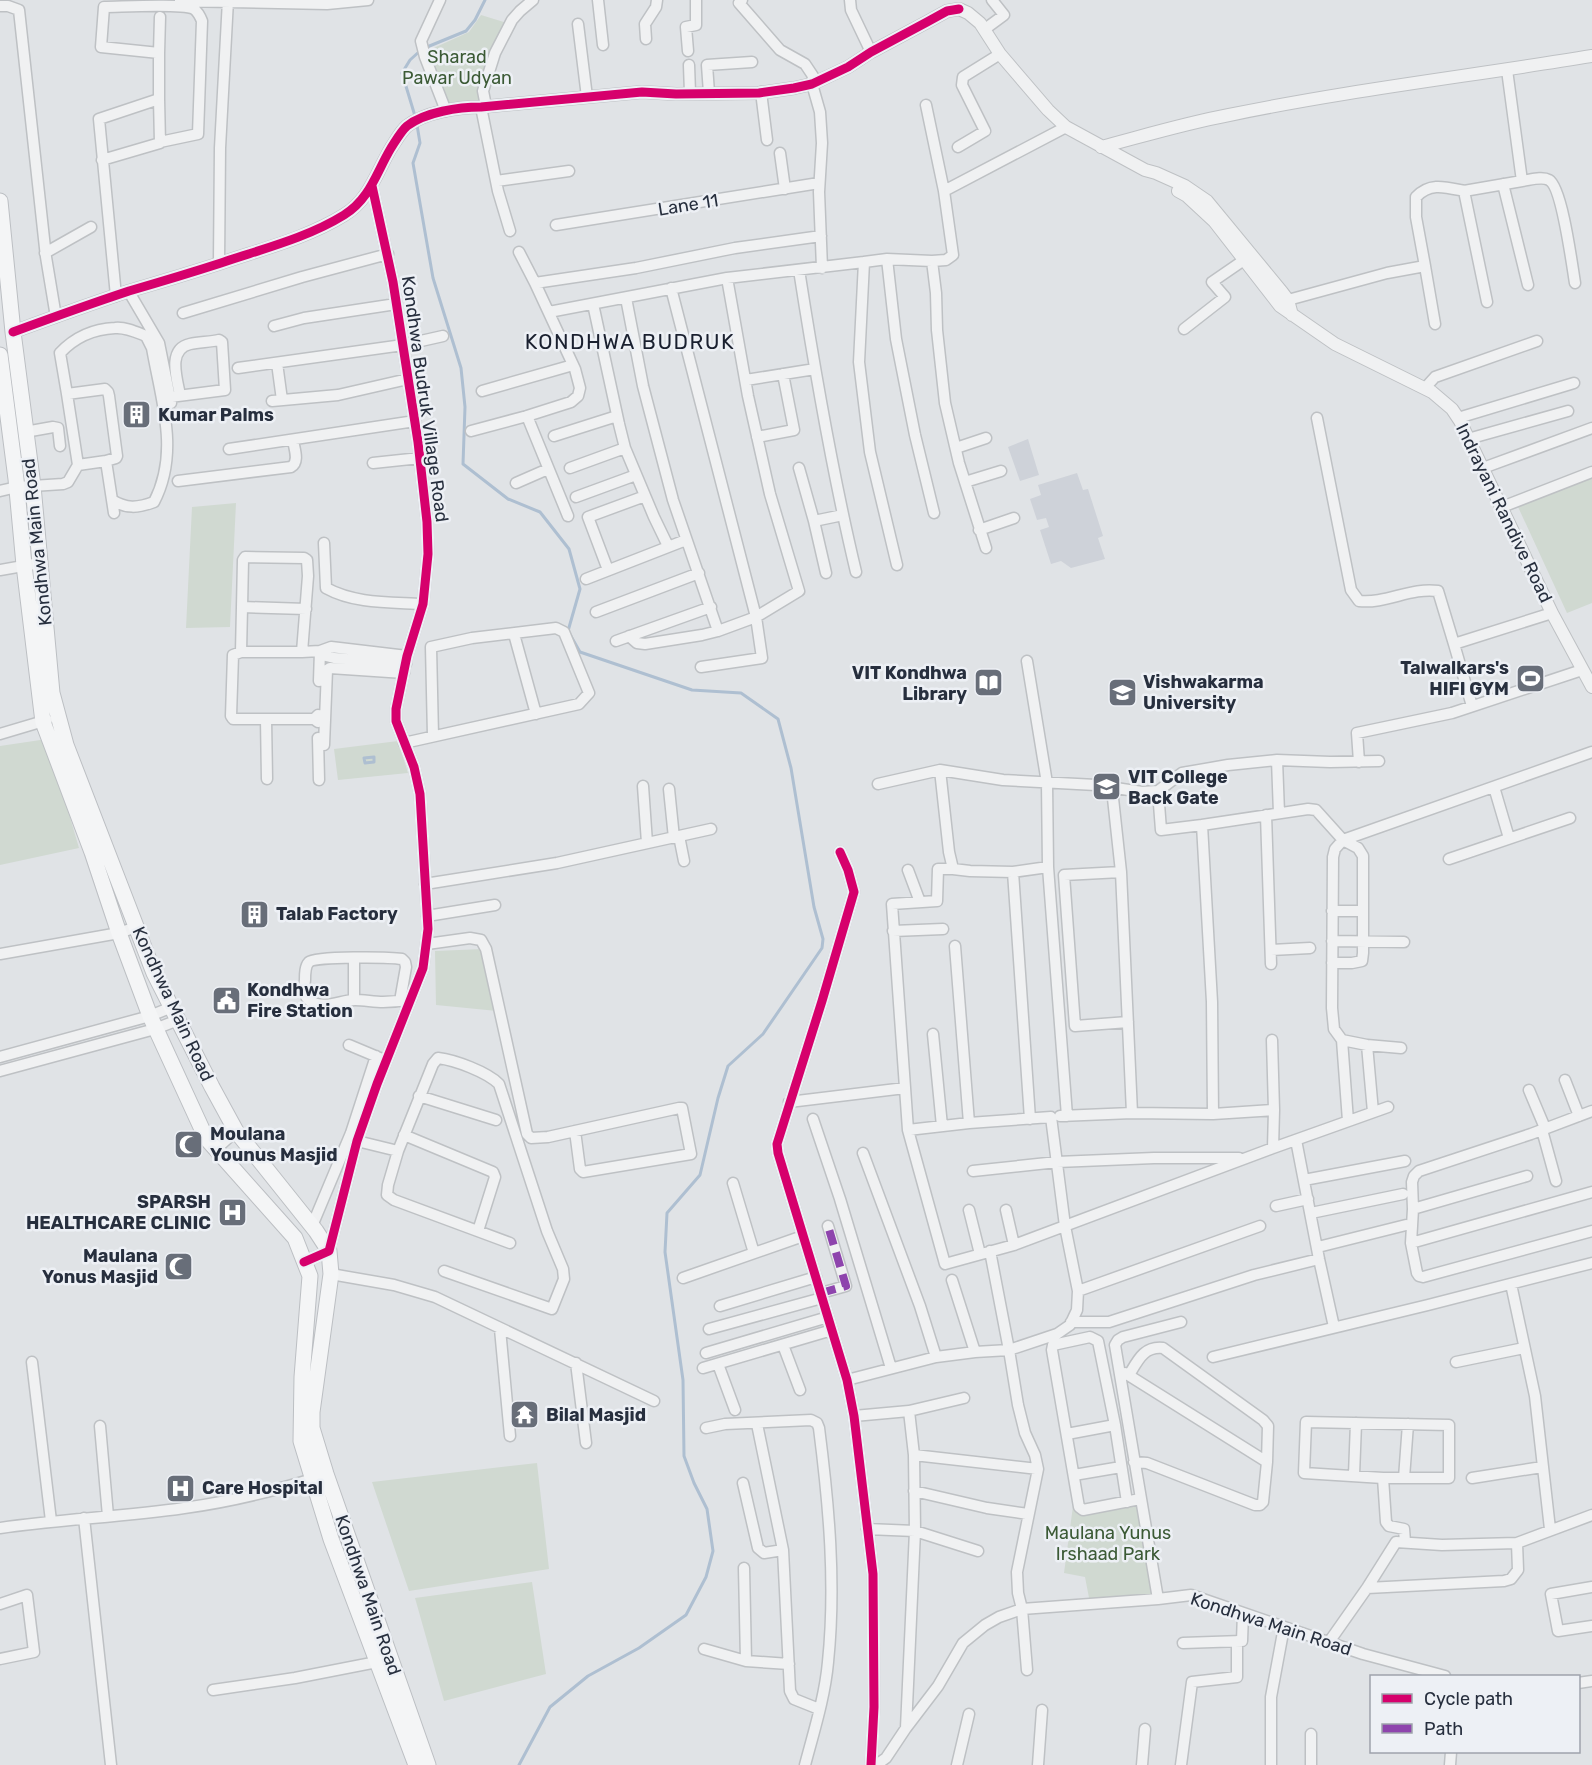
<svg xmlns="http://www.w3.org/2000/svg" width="1592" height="1765" viewBox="0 0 1592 1765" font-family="Rubik,sans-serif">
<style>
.built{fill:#ced2d9}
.green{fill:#d0d9d1}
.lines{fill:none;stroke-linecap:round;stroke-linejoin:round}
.stream{stroke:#aebfd1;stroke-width:3}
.minor-casing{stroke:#bec1c4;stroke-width:13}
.tertiary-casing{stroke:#bec1c4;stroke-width:14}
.primary-casing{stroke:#bcbfc3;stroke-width:17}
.minor{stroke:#f0f1f2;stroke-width:10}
.tertiary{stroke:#f0f1f2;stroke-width:12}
.primary{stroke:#f4f5f6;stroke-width:15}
.quiet{stroke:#8e44ad;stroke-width:8;stroke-dasharray:15 8;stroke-linecap:butt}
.cycleway-casing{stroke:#edf0f5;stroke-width:13}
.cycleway{stroke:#d6006c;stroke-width:9}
.labels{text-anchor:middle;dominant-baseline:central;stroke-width:5;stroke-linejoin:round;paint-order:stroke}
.park-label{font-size:18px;fill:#3b5a35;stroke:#edf0f5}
.street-label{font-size:18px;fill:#272f3e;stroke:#edf0f5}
.poi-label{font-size:18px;font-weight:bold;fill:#272f3e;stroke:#edf0f5;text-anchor:start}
.quarter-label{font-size:21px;letter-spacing:1.5px;fill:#1a202f;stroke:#edf0f5}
</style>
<rect width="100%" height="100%" fill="#e0e3e6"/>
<!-- built -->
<path class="built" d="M1028,439L1039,475L1020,481L1008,447Z
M1077,473L1083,490L1088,489L1103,536L1098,538L1105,559L1071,568L1061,561L1051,564L1040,530L1049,527L1046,518L1037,520L1030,499L1041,495L1038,485Z"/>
<!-- green -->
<path class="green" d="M481,15L507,23L483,104L441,109L427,51L469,32Z
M1592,468V603L1567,613L1513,496Z
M236,503L230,627L186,628L192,507Z
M47,739L79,848L0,865V746Z
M398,741L408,773L338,780L334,749Z
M483,949L497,1011L436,1005L435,951Z
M537,1463L549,1569L409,1591L372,1482Z
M1140,1499L1158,1599L1090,1603L1085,1577L1064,1573L1073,1506Z
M532,1582L546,1674L444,1701L415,1598Z"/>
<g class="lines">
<!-- stream -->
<path class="stream" d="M427,47L466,31L475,20L485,0
M415,116L402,73L410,60L421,50
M417,125L420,143L413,163L433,278L461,368L465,407L463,464L508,499L540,512L569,549L580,589L568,631L580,652L692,690L741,693L778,719L791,768L814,907L823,939L822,948L763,1034L728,1066L718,1098L700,1175L667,1213L665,1252L683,1380L684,1456L694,1483L707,1509L713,1551L706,1577L686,1615L639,1648L588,1676L550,1707L519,1765
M374,757V762L365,763L364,758Z"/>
<defs>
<path id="minor" d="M440,0L421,41L425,57L446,111
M598,0L603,45
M742,0L739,3L780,50L805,64L813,76L812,84L820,112L822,143L819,192L822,268
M850,0L851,10L871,52
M180,1L327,4L368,0
M0,6H8L19,10L46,257L56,317
M578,24L587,97
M985,29L1004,15L992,0
M646,39L645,24L656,7L657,0
M688,51L686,27L696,25V0
M159,53L160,17
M689,65L690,93
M761,92L767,140
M709,93L707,65L752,62
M926,105L944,191
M486,106L483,91L495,53L512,20L520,11L533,0
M481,107L498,191L510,231
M958,147L985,131L962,85L963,77L1000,54
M780,153L785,189
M102,160L160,143L159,99
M496,181L569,171
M1522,181C1530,180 1542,176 1549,180C1562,187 1572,265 1575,283
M1503,184L1528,285
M556,225L819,183
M519,252L535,283
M45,253L91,227
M887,259L896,339L915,435L934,513
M932,261L946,260L953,255L944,191L1066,127
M219,263L220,148L228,0
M1425,266L1435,324
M799,270C815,372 832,472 856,572
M671,288L756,617L799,591L770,494L748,396L727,278
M129,292L159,343L171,403
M116,296L99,119L159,99V53L101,47L104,7C121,7 181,3 194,9C198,12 200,16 202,21L198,134L160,142
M626,298L643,386L673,500L718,631L756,617L762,658L701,667
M1487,302L1464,191L1522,181L1507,70
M593,304L619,424L625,448L654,517L668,546
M1283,304L1288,300L1387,273L1425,266L1416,217V197C1430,182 1445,187 1464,191
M549,312L727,278L864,262
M183,313L302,277L388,254
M274,326L304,318L396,304
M1184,329L1225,297L1212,282L1244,260
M277,363L282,400
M238,368L403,345L443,336
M746,380L815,369
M1425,388L1435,377L1537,341
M482,391L573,365
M67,394L60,353C74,338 93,329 115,328C126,327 136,332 146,336L152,348C161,400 180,452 154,502C138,508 126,509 112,500
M170,397L225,390L222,342L219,340C210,342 199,342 190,344C167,349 177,379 180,395
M272,401L338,395L408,379
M527,416L568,516
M1317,418L1351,590L1359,601C1386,604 1411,587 1438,591L1454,644L1552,613
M1458,418L1574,383
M471,431L527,416L571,402L578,396L580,388L575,369L535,283L636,268L735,248L821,236
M25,432L53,427L58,428L60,446
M554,436L617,416
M757,437L794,430L783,374
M1468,439L1568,411
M956,448L986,438
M229,449L415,421
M106,461L114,513
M373,463L420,458
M570,468L625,448
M799,468L814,521L843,515
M1483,468L1592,428
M178,481L291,467C300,462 294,448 293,440
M965,482L1001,471
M516,483L548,469
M0,491L17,487L63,484L68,482L78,465L106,461L116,458L117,456L109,396L108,392L105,389L67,394L78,465
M576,497L636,475
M1502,507L1592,472
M814,521L826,573
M979,530L1014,518
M324,543L326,588C355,604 390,602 423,604
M897,565L870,452L859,362L864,262L887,259L932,261L936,293L937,330L945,403L959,463L986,548
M0,570L40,563
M608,570L588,517L645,496
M586,579L686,540
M242,607L243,560L245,557L304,558L307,560L308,576L302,652H241L233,655L231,716L233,719H314L318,715L321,718L318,722L314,719
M596,612L699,573
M514,634L536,714
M629,636L637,643L645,644L702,635L718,631
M616,641L711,607
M1454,644L1472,706
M320,651L326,656L334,658L406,664
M241,652L242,607L306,609
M302,652L320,651L331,647L407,656
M1027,661L1047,783L1048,867L1067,1116
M319,681L320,651
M266,719L267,779
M0,734L47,720
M318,738L319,780
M404,743L579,704L589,693L564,632L556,628L472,638L431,647L433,736
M324,745L327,670L330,668L404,673
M1277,760L1330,762L1379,761
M1359,762L1357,733L1452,713L1582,670
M940,770L949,852L953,869L970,871L1013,872L1030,1119
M878,784L940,770L1003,780L1096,785L1142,792L1158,791L1182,773L1228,765L1277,760L1279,813
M643,786L647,843
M1494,787L1509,838
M669,789L674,838
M1112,789L1121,872L1132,1113
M1158,791L1161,830L1202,825
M1266,815L1271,964
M679,836L684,861
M1343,840L1592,752
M840,852L848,870L854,892L822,1001L777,1144L778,1153L847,1380L854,1416L873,1574L874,1707L871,1765
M1449,859L1570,818
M953,869H938L937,901L892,904L908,1130L945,1264L1014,1245L1273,1148L1388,1107
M908,870L920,902
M1013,872L1048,867
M1121,872L1064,875L1075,1026L1128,1022
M425,884L557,863L711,829
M1332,911H1363
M427,916L495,905
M893,931L943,929
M1332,941L1404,942
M427,944L470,938L481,940L486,949L527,1134L531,1138L548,1137L679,1108H682L691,1154L583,1172L580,1169L575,1131
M955,946L969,1123
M1271,950L1310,948
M0,954L119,933L136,927
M1332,963H1352L1362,961L1363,953V856L1358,848L1343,840
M354,1000V959
M400,1001L406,967L405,962L402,959C390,957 316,956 309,962C305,966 305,974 305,980C304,987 303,996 310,1001C324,1010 341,1000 355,1000C364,1000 374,1002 383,1002C392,1002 402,1001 411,999
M933,1034L942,1126
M1272,1040L1274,1110
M1342,1040L1367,1045L1401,1048
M349,1045L380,1058
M1367,1045L1373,1112
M0,1057L150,1016L172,1007
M0,1071L155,1029L178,1020
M1565,1080L1579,1116
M1529,1090L1545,1128
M419,1096L496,1120
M789,1102L905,1088
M1592,1111L1531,1134L1419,1171L1414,1176L1412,1182L1413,1209L1411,1243L1417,1273L1419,1276L1423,1277L1592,1231
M1213,1114L1212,1002L1202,825L1308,809L1316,810L1343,840L1335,849L1333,857L1332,1008L1334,1029L1342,1040L1348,1121
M1060,1116L1132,1113L1213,1114L1274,1110L1273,1148
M813,1119L840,1199L891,1368
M908,1130L969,1123L1051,1117L1065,1226L1078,1291L1077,1310L1070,1325L1057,1334L1009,1350L975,1352L952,1280
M1542,1130L1556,1181
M404,1135L493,1172L495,1177L478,1231
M1296,1140L1319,1259L1334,1327
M357,1141L398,1151L388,1185L387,1195L394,1200L510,1243
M216,1149L236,1131
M398,1151L433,1064L438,1058C455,1060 487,1072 499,1084L547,1231L563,1269L564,1279L552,1309L444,1271
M863,1153L920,1306L936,1357
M973,1171L1057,1162L1154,1158H1239
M1304,1180L1405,1161
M733,1183L754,1253
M1276,1206L1308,1199
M1413,1209L1527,1176
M969,1210L980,1254
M1006,1210L1014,1245
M1311,1213L1403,1194
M312,1226L351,1133L376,1056
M1411,1243L1592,1192
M1318,1247L1406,1225
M990,1251L1009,1350L1018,1405L1025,1433L1035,1455L1038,1469L1017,1572L1018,1593L1022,1609L1027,1670
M304,1262L329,1251L357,1141L377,1084L423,968L428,929L420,794L414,767L396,721V709L407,656L423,604L428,554L427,522L418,442L393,282L372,186
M331,1274L394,1285L435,1297L654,1401
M683,1278L803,1236
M1511,1284L1535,1396L1550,1529
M1078,1291L1260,1226
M821,1293L846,1286L828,1226
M720,1306L816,1277
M1071,1322H1109L1254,1275L1319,1259
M500,1329L510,1436
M709,1329L822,1298
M783,1345L800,1390
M706,1353L828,1317
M1213,1357L1428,1305L1592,1263
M32,1362L51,1521
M1456,1362L1524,1348
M576,1363L586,1443
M718,1364L735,1410
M703,1368L832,1330
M1125,1373L1267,1462
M1129,1375C1138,1360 1144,1346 1163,1348L1263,1420L1268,1426L1267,1462L1263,1502L1260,1505H1255L1147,1463L1134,1462
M847,1380L936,1357L975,1352
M909,1411L964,1398
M854,1416L909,1411L914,1455
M757,1424L783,1550L790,1691L794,1699L819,1709
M1115,1425L1127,1502
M100,1426L108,1516
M706,1428L725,1424L811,1420L817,1423L819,1428C829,1506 836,1584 828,1662C825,1696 814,1731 805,1765
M1067,1434L1115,1425L1098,1341L1090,1337L1053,1345L1052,1350C1061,1402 1070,1455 1079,1507L1083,1510L1140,1499
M1074,1475L1121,1467
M1354,1475L1356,1423
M1383,1478H1404L1408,1424
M1404,1478H1449V1425L1306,1422L1304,1473L1383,1478L1386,1522L1389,1526L1404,1529L1405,1542
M1472,1478L1542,1467
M743,1483L758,1548L764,1553L783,1550
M914,1491L987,1508L1028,1514
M84,1518L111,1765
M0,1528C61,1519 123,1517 184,1508C230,1502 274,1491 319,1477
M867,1529L915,1531L978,1551
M744,1568L746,1661
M1592,1587L1551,1594L1558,1631L1592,1626
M1367,1588L1504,1581L1511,1579L1518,1570L1517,1543
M1158,1599L1115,1345L1118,1340L1123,1337L1181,1322
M0,1604L27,1595L34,1652L0,1659
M1329,1642L1367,1588L1396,1542L1442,1545L1517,1543L1592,1515
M1183,1643L1242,1641L1243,1613
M704,1649L746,1661L789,1664
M1578,1683L1592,1681
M213,1690L295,1678L382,1661
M906,1728L915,1531L914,1455L1038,1469
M876,1765L886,1758L906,1728L938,1686L963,1643L985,1625L999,1617L1022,1609L1158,1599L1191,1595L1363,1654L1445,1676
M957,1765L969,1714
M1038,1765L1042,1710
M1142,1765L1145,1729
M1181,1765L1192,1682L1237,1677V1641
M1271,1765V1697L1284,1627
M1311,1765V1734
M1450,1765L1451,1752"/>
<path id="tertiary" d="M1101,147C1143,136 1186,123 1229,115C1349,90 1471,76 1592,56
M1178,191L1187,196L1214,221L1280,306L1335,344L1432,392L1452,409L1460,421L1552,613L1592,687
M13,332C51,318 90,304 129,291C160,282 190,273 221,263C262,249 307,238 344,215C370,199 376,173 391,148C395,142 401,131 407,126C425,112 459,107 481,107L642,92L676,94L759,93L794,88L812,84L848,67L871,52L927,22L947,11L959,9L968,13L980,23L1000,54L1048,110L1066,127L1145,170L1156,173L1185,186L1207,201L1282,292L1288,300L1292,315"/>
<path id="primary" d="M0,201L13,332L33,486L52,693L66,745L154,973L212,1087L236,1131L316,1231L329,1251L331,1274L312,1412V1428L326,1474L428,1765
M0,355L16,479L24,565L43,722L92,852L119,933L150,1016L206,1138L295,1238L310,1276L302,1377L301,1441L331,1539L416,1765"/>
</defs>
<!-- minor casing -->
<use href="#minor" class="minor-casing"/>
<!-- tertiary casing -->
<use href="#tertiary" class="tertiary-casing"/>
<!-- primary casing -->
<use href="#primary" class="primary-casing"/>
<!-- minor -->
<use href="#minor" class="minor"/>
<!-- tertiary -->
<use href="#tertiary" class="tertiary"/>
<!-- primary -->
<use href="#primary" class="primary"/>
<!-- quiet -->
<path class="quiet" d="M821,1293L846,1286L828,1226"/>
<defs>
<path id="cycleway" d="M13,332C51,318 90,304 129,291C160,282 190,273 221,263C262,249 307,238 344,215C370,199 376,173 391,148C395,142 401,131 407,126C425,112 459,107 481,107L642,92L676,94L759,93L794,88L812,84L848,67L871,52L927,22L947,11L959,9
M840,852L848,870L854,892L822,1001L777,1144L778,1153L847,1380L854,1416L873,1574L874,1707L871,1765
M304,1262L329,1251L357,1141L377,1084L423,968L428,929L420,794L414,767L396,721V709L407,656L423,604L428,554L427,522L418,442L393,282L372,186"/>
</defs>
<!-- cycleway casing -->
<use href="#cycleway" class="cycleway-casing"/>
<!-- cycleway -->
<use href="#cycleway" class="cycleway"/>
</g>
<!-- icons -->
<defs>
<symbol id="building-square" viewBox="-11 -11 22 22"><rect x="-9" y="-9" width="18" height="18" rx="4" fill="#686e79" stroke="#edf0f5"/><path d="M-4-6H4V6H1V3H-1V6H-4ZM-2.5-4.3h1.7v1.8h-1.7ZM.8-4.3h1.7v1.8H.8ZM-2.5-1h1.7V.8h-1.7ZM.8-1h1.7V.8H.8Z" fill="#fff"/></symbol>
<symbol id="stadium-square" viewBox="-11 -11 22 22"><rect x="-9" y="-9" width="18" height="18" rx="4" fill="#686e79" stroke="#edf0f5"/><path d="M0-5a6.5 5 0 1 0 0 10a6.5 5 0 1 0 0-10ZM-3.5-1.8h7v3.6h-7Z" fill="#fff"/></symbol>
<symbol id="library-square" viewBox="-11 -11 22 22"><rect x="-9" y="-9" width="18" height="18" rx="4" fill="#686e79" stroke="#edf0f5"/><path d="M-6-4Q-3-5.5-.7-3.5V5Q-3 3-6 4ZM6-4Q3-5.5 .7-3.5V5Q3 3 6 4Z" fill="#fff"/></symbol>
<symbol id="university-square" viewBox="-11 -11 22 22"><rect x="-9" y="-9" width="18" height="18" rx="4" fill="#686e79" stroke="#edf0f5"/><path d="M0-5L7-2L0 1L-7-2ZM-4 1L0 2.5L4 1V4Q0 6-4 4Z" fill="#fff"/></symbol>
<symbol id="civic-square" viewBox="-11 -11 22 22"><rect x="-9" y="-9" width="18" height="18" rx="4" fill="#686e79" stroke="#edf0f5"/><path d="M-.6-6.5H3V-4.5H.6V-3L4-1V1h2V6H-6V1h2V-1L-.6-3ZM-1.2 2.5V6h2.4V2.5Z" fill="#fff"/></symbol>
<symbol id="mosque-square" viewBox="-11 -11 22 22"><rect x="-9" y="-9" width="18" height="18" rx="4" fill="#686e79" stroke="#edf0f5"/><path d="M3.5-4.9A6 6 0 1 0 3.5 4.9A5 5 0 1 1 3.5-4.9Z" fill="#fff"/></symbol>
<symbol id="hospital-square" viewBox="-11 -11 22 22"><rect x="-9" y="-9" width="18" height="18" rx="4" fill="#686e79" stroke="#edf0f5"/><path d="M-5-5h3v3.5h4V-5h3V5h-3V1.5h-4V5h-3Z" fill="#fff"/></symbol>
<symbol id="temple-square" viewBox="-11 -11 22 22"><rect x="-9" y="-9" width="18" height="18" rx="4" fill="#686e79" stroke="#edf0f5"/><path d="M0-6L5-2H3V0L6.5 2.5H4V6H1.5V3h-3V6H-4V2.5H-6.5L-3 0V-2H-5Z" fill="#fff"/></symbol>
</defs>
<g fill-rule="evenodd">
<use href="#building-square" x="120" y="398" width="33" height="33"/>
<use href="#stadium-square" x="1514" y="662" width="33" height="33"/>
<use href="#library-square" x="972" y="666" width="33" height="33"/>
<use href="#university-square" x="1106" y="676" width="33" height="33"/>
<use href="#university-square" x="1090" y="770" width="33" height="33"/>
<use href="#building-square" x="238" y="898" width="33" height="33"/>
<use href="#civic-square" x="210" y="984" width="33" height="33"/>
<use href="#mosque-square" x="172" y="1128" width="33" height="33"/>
<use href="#hospital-square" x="216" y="1196" width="33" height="33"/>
<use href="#mosque-square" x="162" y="1250" width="33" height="33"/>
<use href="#temple-square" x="508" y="1398" width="33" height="33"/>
<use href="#hospital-square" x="164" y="1472" width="33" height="33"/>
</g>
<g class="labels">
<!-- park labels -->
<g class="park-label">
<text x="457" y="57">Sharad<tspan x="457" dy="21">Pawar Udyan</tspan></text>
<text x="1108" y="1533">Maulana Yunus<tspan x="1108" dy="21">Irshaad Park</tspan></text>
</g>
<!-- street labels -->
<g class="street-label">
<text transform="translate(688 205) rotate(-9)">Lane 11</text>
<text transform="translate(425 399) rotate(82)">Kondhwa Budruk Village Road</text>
<text transform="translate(1504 513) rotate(64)">Indrayani Randive Road</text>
<text transform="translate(37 542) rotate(-96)">Kondhwa Main Road</text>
<text transform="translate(173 1004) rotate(65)">Kondhwa Main Road</text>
<text transform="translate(368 1595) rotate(71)">Kondhwa Main Road</text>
<text transform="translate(1271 1624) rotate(18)">Kondhwa Main Road</text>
</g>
<!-- poi labels -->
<g class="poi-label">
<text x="158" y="415">Kumar Palms</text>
<text x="1509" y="668" text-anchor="end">Talwalkars's<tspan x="1509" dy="21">HIFI GYM</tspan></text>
<text x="967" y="673" text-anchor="end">VIT Kondhwa<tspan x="967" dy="21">Library</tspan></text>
<text x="1143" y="682">Vishwakarma<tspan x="1143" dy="21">University</tspan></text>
<text x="1128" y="777">VIT College<tspan x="1128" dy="21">Back Gate</tspan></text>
<text x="276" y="914">Talab Factory</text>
<text x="247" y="990">Kondhwa<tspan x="247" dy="21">Fire Station</tspan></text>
<text x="210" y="1134">Moulana<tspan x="210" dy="21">Younus Masjid</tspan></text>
<text x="211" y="1202" text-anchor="end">SPARSH<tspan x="211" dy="21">HEALTHCARE CLINIC</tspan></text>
<text x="158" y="1256" text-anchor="end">Maulana<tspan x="158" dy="21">Yonus Masjid</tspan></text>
<text x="546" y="1415">Bilal Masjid</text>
<text x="202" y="1488">Care Hospital</text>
</g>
<!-- quarter labels -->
<g class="quarter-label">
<text x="630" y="341">KONDHWA BUDRUK</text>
</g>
</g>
<!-- legend -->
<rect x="1370" y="1675" width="210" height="78" fill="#edf0f5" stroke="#9ea3ac" stroke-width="1.5"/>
<rect x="1382" y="1694" width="30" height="9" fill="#d6006c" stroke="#9ea3ac" stroke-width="1.5"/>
<text x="1424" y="1705" font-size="18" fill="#272f3e">Cycle path</text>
<rect x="1382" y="1724" width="30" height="9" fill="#8e44ad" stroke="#9ea3ac" stroke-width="1.5"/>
<text x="1424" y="1735" font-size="18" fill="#272f3e">Path</text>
</svg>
